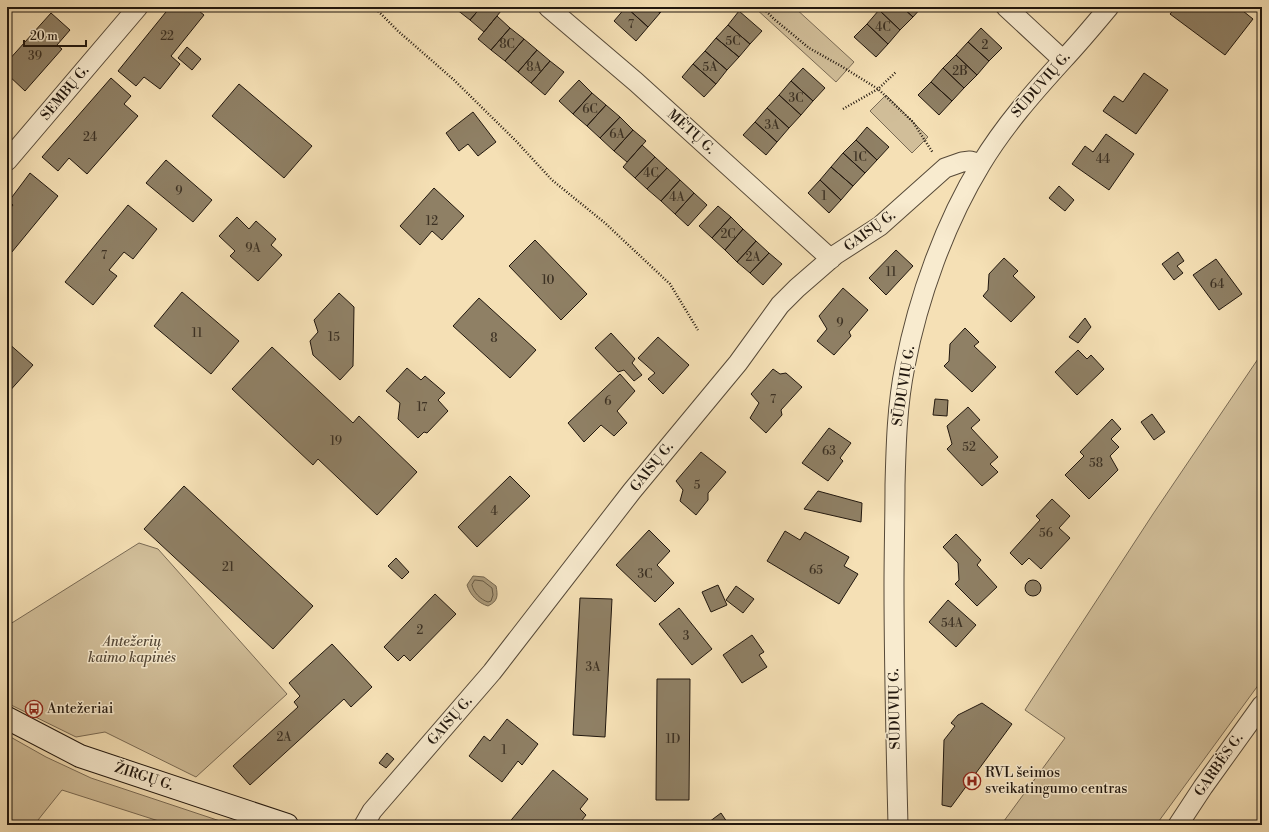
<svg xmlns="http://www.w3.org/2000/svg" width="1269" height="832" viewBox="0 0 1269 832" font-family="'Libre Bodoni',serif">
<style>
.green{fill:#d1be99;stroke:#796a54}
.water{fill:#ad9c7c;stroke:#756750}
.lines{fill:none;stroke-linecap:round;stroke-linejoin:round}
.shore{stroke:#675a45;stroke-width:1}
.building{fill:#8f8065;stroke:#21170e}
.street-casing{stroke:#564938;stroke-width:21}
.secondary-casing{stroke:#21170e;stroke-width:24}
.path{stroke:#21170e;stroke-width:2.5;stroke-dasharray:1 2;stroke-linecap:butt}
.street{stroke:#f8ebcf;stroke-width:19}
.secondary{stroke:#f8ebcf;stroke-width:22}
.labels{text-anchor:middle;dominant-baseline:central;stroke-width:3;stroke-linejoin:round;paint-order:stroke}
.number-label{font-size:12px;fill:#3c3124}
.street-label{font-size:14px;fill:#21170e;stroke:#f8ebcf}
.park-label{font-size:14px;font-style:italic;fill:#564938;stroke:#f8ebcf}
.poi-label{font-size:14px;fill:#21170e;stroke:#f8ebcf;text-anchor:start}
</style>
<rect width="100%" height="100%" fill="#f5e0b5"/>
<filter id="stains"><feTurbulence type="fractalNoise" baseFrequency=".005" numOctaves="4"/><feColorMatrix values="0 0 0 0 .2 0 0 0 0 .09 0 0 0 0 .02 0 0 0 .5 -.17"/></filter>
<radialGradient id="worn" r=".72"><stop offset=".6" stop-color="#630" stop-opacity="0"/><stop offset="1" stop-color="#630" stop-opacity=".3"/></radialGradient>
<!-- green -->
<path class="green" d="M754,7H794L854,62L836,82Z
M886,95L928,137L912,153L870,111Z
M1262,353V680L1156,825H1001L1065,738L1025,710L1153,514Z
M139,543L158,549L287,694L196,777L105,732L76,737L7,703V626Z
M7,735L46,757L91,778L232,825H168V824L62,790L34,825H7Z"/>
<!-- water -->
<path class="water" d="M473,576L484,577L496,586C498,596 498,601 488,606C478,603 470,595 467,585Z"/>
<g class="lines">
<!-- shore -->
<path class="shore" d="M475,580L483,581L492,588L493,595L491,601L488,602C481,600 473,592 472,585Z"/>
</g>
<!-- building -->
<path class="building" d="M170,7H194L204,15L171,56L180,64L160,89L144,77L136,86L118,71Z
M458,7H481L470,20L456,9Z
M481,7H497L501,11L484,32L470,20Z
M626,7L648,27L636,41L614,21Z
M626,7H653L660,13L648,27Z
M653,7H666L660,13Z
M882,7H902L913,17L900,30L879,10Z
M902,7H922L913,17Z
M1176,7H1190L1193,10L1195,7H1229L1233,11L1236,7H1238L1253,19L1225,55L1170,14Z
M879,10L900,30L888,44L867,24Z
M739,11L762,31L750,44L728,25Z
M51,13L70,30L57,45L62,49L25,91L7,74V62Z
M497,16L510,28L491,50L478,39Z
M867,24L888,44L876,57L854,37Z
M728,25L750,44L739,57L716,38Z
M510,28L524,39L505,61L491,50Z
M981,28L1002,48L989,61L968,42Z
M716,38L739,57L727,70L705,51Z
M524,39L537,50L518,72L505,61Z
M968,42L989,61L977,75L956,55Z
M187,47L201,59L192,70L178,58Z
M537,50L550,61L531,83L518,72Z
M705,51L727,70L716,84L693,64Z
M956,55L977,75L964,88L943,68Z
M550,61L564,72L545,95L531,83Z
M693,64L716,84L704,97L682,77Z
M803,68L825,88L813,101L791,81Z
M943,68L964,88L952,101L931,82Z
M1144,73L1168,90L1136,134L1103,111L1114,96L1123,102Z
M111,78L131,96L124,104L138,116L87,174L69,158L58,171L42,157Z
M579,80L592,93L573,114L559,101Z
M791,81L813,101L801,115L779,95Z
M931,82L952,101L939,115L918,95Z
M239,84L312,146L284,178L212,116Z
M592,93L606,105L587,126L573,114Z
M779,95L801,115L789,128L767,108Z
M606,105L620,117L600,138L587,126Z
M767,108L789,128L777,142L755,122Z
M473,112L496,142L478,156L468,144L459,151L446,133Z
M620,117L633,130L614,151L600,138Z
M755,122L777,142L766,155L743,135Z
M867,127L889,147L877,160L856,140Z
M633,130L646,141L627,162L614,151Z
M1106,134L1134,154L1109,190L1072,164L1085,146L1093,152Z
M856,140L877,160L865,173L843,153Z
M642,145L655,157L635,178L623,167Z
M843,153L865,173L853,186L831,167Z
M655,157L667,168L647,189L635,178Z
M166,160L212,200L193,222L146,183Z
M831,167L853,186L841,200L820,180Z
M667,168L680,180L661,201L647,189Z
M30,173L58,196L7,258V212L13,205L9,201Z
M680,180L694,193L675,214L661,201Z
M820,180L841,200L829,213L808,193Z
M1059,186L1074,200L1065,211L1049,198Z
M434,188L464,216L442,240L432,231L420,245L400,226Z
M694,193L707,205L688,226L675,214Z
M128,205L157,229L133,259L124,252L109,270L117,276L93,305L65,282Z
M718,206L731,217L712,238L699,226Z
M237,217L249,229L256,221L276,239L271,245L282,255L258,281L230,256L235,251L219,236Z
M731,217L743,229L725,250L712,238Z
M743,229L756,241L737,262L725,250Z
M535,240L587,294L561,320L509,266Z
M756,241L769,253L750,273L737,262Z
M896,250L913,266L886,295L869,278Z
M1178,252L1184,261L1177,266L1183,273L1174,280L1162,264Z
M769,253L782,264L763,285L750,273Z
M1004,258L1018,271L1013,276L1035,297L1011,322L983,296L988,290L989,274Z
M1216,259L1242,294L1219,310L1193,275Z
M843,288L868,310L849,332L851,336L834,355L817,341L827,329L819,316Z
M182,292L239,341L211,374L154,326Z
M339,293L354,307L353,366L340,380L313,355L310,341L318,332L314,320Z
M479,298L536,350L510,378L453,326Z
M1085,318L1091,327L1078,343L1069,337Z
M965,328L979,342L974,346L996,367L972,392L944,366L949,361L950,344Z
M611,333L635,359L632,363L642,375L634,381L624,370L618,372L595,348Z
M658,337L689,365L663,394L648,379L655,373L638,358Z
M7,342L33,365L7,394Z
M272,347L353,423L359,416L417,472L377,515L318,459L313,465L232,389Z
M1078,350L1087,359L1091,355L1104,369L1077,395L1055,372Z
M407,368L421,380L425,376L445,393L438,400L448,411L427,433L424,432L418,438L398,419L400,403L386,391Z
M773,369L780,374L786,373L802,387L781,410L782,415L766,433L750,418L759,403L751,394Z
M620,374L635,391L617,411L627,423L614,436L601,425L584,442L568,423Z
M935,399L948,400L947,416L933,415Z
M968,407L980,420L971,428L998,457L990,464L998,472L982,486L947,449L952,444L947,426Z
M1152,414L1165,432L1154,440L1141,422Z
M1112,419L1121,429L1111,439L1119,447L1110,456L1118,470L1089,499L1065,475L1084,456L1080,452Z
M829,428L851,443L840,458L843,461L828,481L802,463Z
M701,452L726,472L708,493V500L696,515L680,501L683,490L676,481Z
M510,476L530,496L477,547L458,527Z
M184,486L313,606L273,649L144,529Z
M818,491L862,503L861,522L804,509Z
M1052,499L1070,516L1059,528L1070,538L1041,569L1029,558L1022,565L1010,553L1040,520L1036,516Z
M649,530L670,551L657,565L674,583L655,602L616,565Z
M785,531L800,540L805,532L849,557L844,566L858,574L839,604L767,561Z
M956,534L981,560L977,565L997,587L977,606L955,584L959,580L958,563L943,547Z
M396,558L409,572L402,579L388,566Z
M1025 588a8 8 0 1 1 16 0a8 8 0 1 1-16 0Z
M718,585L727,605L711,612L702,592Z
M736,586L754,599L743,613L726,600Z
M435,594L456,614L410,661L404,655L398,661L384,647Z
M580,598L612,599L605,737L573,735Z
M948,600L976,625L956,647L929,622Z
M679,608L712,649L692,665L659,624Z
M752,635L764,652L759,655L767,667L742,683L723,655Z
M332,644L372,687L351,707L344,699L250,785L233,766L298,707L294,702L300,696L289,683Z
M657,679H690L689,800H656Z
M982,703L1012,724L951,807L942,805L944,740L955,726L951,723L958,715Z
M507,719L538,744L522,765L518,761L502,782L469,756L484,736L490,741Z
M387,753L394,759L386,768L379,763Z
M553,770L588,799L580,809L586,815L578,825H507Z
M721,813L729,825H705Z"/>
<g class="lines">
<defs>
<path id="street" d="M548,7L636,82L831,259
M1006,7L1063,60
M7,161L138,7
M364,825L372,811L492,672L632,491L738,363L780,305L797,288L835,255L880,226L945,168L962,162L970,161L981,164
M898,825C896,745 894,666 894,586C894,552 895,519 895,485C896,445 897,405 905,366C918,298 945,223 981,164C1004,126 1033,93 1063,60C1079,43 1094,25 1109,7
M1178,825L1203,787L1262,705"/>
<path id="secondary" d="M7,718L80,756L287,825"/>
</defs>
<!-- street casing -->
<use href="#street" class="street-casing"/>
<!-- secondary casing -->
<use href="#secondary" class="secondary-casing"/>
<!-- path -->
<path class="path" d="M374,7L398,31L454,80L516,141L552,180L605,223L670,284L698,330
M762,7L774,19L809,48L841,66L878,89L913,122L933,153
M843,109L878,89L896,72"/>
<!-- street -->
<use href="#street" class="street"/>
<!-- secondary -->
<use href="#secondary" class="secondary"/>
</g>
<!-- icons -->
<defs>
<symbol id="bus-ring" viewBox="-11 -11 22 22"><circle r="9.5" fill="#f8ebcf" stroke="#8f2418" stroke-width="1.5"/><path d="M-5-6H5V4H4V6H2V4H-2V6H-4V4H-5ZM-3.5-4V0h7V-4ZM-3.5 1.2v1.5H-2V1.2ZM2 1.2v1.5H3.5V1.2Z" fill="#8f2418"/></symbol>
<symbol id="hospital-ring" viewBox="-11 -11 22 22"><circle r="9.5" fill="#f8ebcf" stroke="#8f2418" stroke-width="1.5"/><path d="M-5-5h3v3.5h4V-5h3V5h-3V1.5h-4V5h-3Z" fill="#8f2418"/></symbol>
</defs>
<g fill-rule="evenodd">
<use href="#bus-ring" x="24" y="699" width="20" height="20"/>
<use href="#hospital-ring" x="962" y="771" width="20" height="20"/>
</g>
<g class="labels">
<!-- number labels -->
<g class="number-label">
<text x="631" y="24">7</text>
<text x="883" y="27">4C</text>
<text x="167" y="36">22</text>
<text x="733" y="41">5C</text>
<text x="507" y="44">8C</text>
<text x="985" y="45">2</text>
<text x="35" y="56">39</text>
<text x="534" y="67">8A</text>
<text x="710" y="67">5A</text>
<text x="960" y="71">2B</text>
<text x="796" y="98">3C</text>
<text x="590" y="109">6C</text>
<text x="772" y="125">3A</text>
<text x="617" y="134">6A</text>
<text x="90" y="137">24</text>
<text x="860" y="157">1C</text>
<text x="1103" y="159">44</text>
<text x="651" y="173">4C</text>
<text x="179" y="191">9</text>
<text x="824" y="196">1</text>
<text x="677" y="197">4A</text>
<text x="432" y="221">12</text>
<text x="728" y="234">2C</text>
<text x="253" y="248">9A</text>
<text x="104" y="255">7</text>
<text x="753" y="257">2A</text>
<text x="891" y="272">11</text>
<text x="548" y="280">10</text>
<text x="1217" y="284">64</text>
<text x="840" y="323">9</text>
<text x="197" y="333">11</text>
<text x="334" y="337">15</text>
<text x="494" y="338">8</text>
<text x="773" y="399">7</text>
<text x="608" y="401">6</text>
<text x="422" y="407">17</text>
<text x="336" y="441">19</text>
<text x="969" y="447">52</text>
<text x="829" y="451">63</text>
<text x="1096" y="463">58</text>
<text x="697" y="485">5</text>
<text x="494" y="511">4</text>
<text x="1046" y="533">56</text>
<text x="228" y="567">21</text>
<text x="816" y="570">65</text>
<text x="645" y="574">3C</text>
<text x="952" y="623">54A</text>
<text x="420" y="630">2</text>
<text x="686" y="636">3</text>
<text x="593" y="667">3A</text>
<text x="284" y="737">2A</text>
<text x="673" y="739">1D</text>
<text x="504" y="750">1</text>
</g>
<!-- street labels -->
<g class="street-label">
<text transform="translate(1041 85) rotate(-49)">SŪDUVIŲ G.</text>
<text transform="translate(65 93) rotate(-50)">SEMBŲ G.</text>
<text transform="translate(691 132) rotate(42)">MĖTŲ G.</text>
<text transform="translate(870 231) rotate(-36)">GAISŲ G.</text>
<text transform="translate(904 386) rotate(-81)">SŪDUVIŲ G.</text>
<text transform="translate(652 467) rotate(-51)">GAISŲ G.</text>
<text transform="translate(895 709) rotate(-91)">SŪDUVIŲ G.</text>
<text transform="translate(450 721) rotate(-49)">GAISŲ G.</text>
<text transform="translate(1219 765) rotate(-55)">GARBĖS G.</text>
<text transform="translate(144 777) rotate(18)">ŽIRGŲ G.</text>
</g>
<!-- park labels -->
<g class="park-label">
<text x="132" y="642">Antežerių<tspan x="132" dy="16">kaimo kapinės</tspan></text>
</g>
<!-- poi labels -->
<g class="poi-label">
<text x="47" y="709">Antežeriai</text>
<text x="985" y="773">RVL šeimos<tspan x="985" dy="16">sveikatingumo centras</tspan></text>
</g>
</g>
<!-- margin -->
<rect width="1269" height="832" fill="none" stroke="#f5e0b5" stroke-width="24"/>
<rect x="8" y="8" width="1253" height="816" fill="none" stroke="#21170e" stroke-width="2"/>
<rect x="12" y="12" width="1245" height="808" fill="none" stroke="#21170e"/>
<!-- scale -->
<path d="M24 40v6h62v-6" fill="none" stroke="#21170e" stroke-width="2"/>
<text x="30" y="40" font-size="12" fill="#21170e" stroke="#f8ebcf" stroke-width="3" paint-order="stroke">20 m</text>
<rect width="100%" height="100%" filter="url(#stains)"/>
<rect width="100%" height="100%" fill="url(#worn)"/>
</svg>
